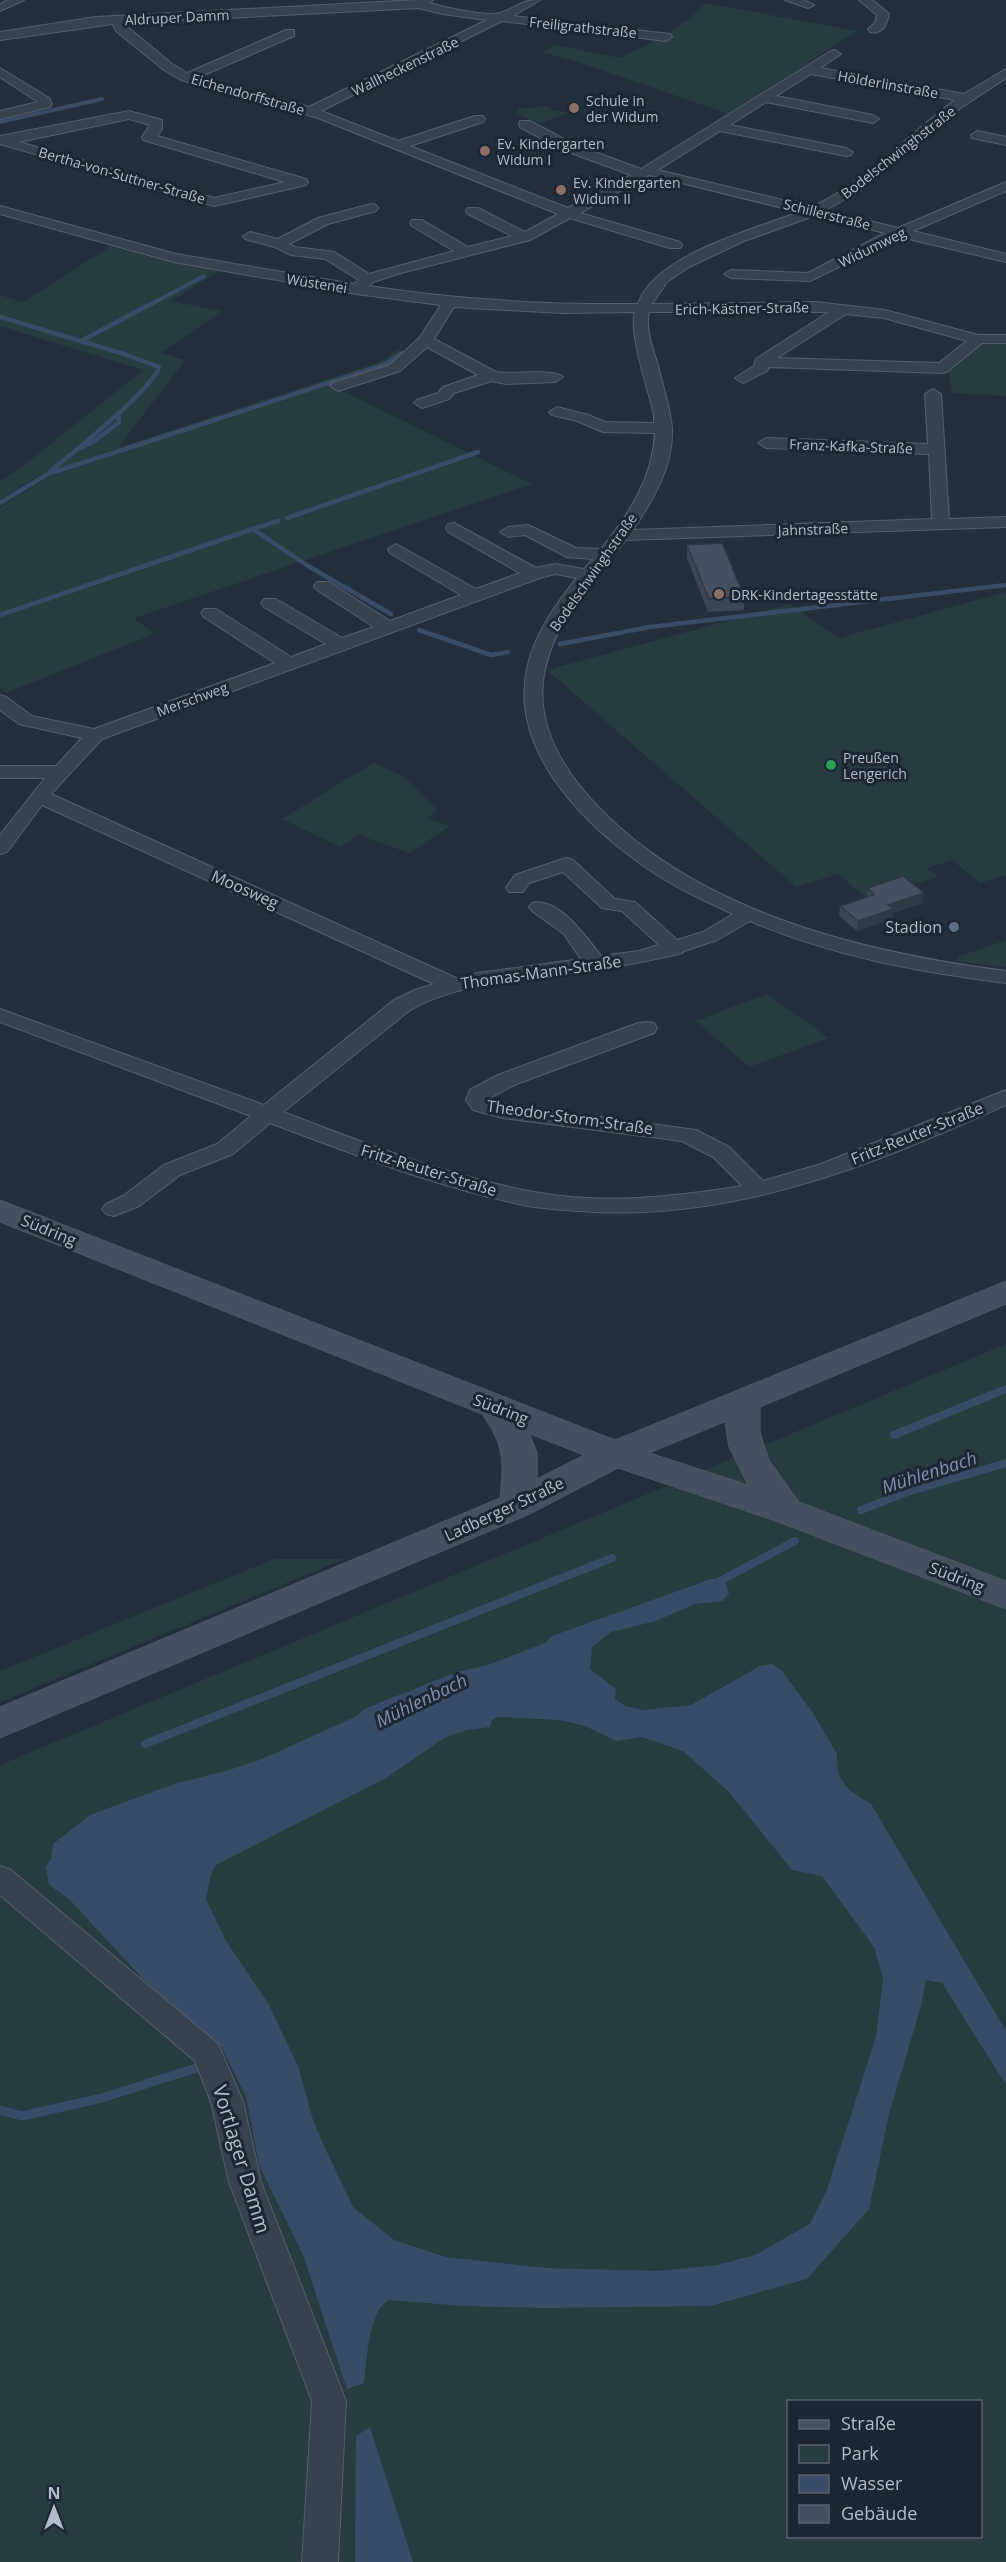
<svg xmlns="http://www.w3.org/2000/svg" width="1006" height="2562" viewBox="0 0 1006 2562" font-family="'Open Sans',sans-serif">
<style>
.green{fill:#263c3f;fill-rule:evenodd}
.water{fill:#394c67;fill-rule:evenodd}
.lines{fill:none;stroke-linecap:round;stroke-linejoin:round}
.stream-far3{stroke:#394c67;stroke-width:4}
.stream-far2{stroke:#394c67;stroke-width:4.5}
.stream-far1{stroke:#394c67;stroke-width:8}
.stream{stroke:#394c67;stroke-width:9}
.minor-casing{stroke:#565f6c;stroke-width:2}
.secondary-casing{stroke:#565f6c;stroke-width:1}
.minor{fill:#38414e;fill-rule:evenodd}
.secondary{fill:#465061;fill-rule:evenodd}
.wall{fill:#3b4654}
.shaded-wall{fill:#303945}
.building{fill:#455162;stroke:#303945;stroke-width:1.5}
.education-dot{fill:#8d6e63;stroke:#1d2633;stroke-width:2}
.leisure-dot{fill:#2e9e5b;stroke:#1d2633;stroke-width:2}
.service-dot{fill:#5c6f8a;stroke:#1d2633;stroke-width:2}
.labels{text-anchor:middle;dominant-baseline:central;stroke-width:6;stroke-linejoin:round;paint-order:stroke}
.far-street-label{font-size:14px;fill:#b4bcc9;stroke:#1d2633}
.far-poi-label{font-size:14px;fill:#b4bcc9;stroke:#1d2633;text-anchor:start}
.street-label{font-size:16px;fill:#b4bcc9;stroke:#1d2633}
.poi-label{font-size:16px;fill:#b4bcc9;stroke:#1d2633;text-anchor:end}
.water-label{font-size:18px;font-style:italic;fill:#7c92b1;stroke:#1d2633}
.near-street-label{font-size:20px;fill:#b4bcc9;stroke:#1d2633}
</style>
<rect width="100%" height="100%" fill="#242f3e"/>
<!-- green -->
<path class="green" d="M706,3L857,31L730,114L574,61L542,52L556,45L620,58L661,38L690,18Z
M546,106L554,110L568,113L540,123L516,114L519,109Z
M113,245L221,270L171,301L222,311L161,353L185,360L118,448L377,363L398,350L405,352L389,366L326,387L345,392L532,484L134,618L154,634L6,693L0,688V507L51,476L120,453L116,449L40,475L0,499V481L19,469L143,370L0,326V295L23,302Z
M980,341H1006V396L952,393L948,368Z
M1006,592V875L980,883L952,860L927,868L938,877L866,897L838,874L796,887L547,670L790,604L839,638Z
M373,763L403,776L437,810L428,818L450,826L409,853L359,835L340,847L282,819Z
M1006,940V967L957,961V957Z
M767,994L829,1038L749,1067L696,1021Z
M1006,1344V2562H0V1765ZM788,2402H980V2536H788Z
M274,1559H344L0,1702V1671Z"/>
<!-- water -->
<path class="water" d="M711,1579H725L729,1594L722,1601L695,1604L656,1621L611,1632L592,1647L590,1669L616,1689L615,1699L625,1706L643,1710L691,1705L762,1665L773,1664L782,1671L813,1713L837,1754L838,1774L849,1790L871,1804L1006,2031V2085L942,1983L926,1980L921,2006L889,2114L869,2209L807,2279L710,2306L545,2308L464,2306L389,2300C368,2311 367,2361 364,2383L347,2389L303,2255L259,2165L246,2096L221,2047L144,1980L69,1899L49,1885L46,1867L51,1859L53,1844L90,1815L174,1784L226,1771L262,1759L357,1716L364,1709L457,1672L488,1665L545,1643L552,1636ZM497,1717L560,1720L585,1726L616,1741L642,1737L683,1751L729,1792L792,1870L822,1876L874,1947L883,1978L876,2037L826,2192L810,2224L755,2255L717,2265L658,2271L546,2268L446,2257L394,2240L353,2207L325,2148L313,2120L298,2066L268,2003L226,1941L206,1899L211,1874L216,1865L386,1778L444,1738L467,1730L490,1727L492,1720Z
M370,2427L413,2562H355L356,2436Z"/>
<g class="lines">
<!-- stream-far3 -->
<path class="stream-far3" d="M0,122L102,99
M144,308L204,276"/>
<!-- stream-far2 -->
<path class="stream-far2" d="M0,317L124,354L159,367C152,390 73,452 51,471
M81,341L147,306
M80,448L96,440L119,422L118,413
M0,503L48,474L384,365L402,353
M287,518L478,452
M253,529L278,521
M0,615L253,529L308,566L391,614
M419,630L491,655L508,652
M560,644L650,627L1006,585"/>
<!-- stream-far1 -->
<path class="stream-far1" d="M894,1435L1006,1389
M861,1510L907,1492L1006,1463
M718,1582L795,1541
M145,1744L612,1558"/>
<!-- stream -->
<path class="stream" d="M0,2110L22,2116L102,2098L196,2068"/>
<defs>
<path id="minor" d="M8,0H24L0,11V4Z
M418,0H433L429,3C442,7 488,17 500,13C517,8 519,0 540,0L513,16L670,34L672,37L666,41L502,21L321,111L398,141L475,116H483L485,119L483,122L410,146L568,208L631,175L563,150L520,127L519,124L520,121H530L573,144L641,169L831,51L835,50L841,54L820,68L964,94L1006,69V78L953,113L861,190L826,210L898,228L1006,182V191L913,231L1006,254V262L900,237L810,281L731,278L724,274L731,270L808,273L885,233L814,216L744,241L689,267L667,282L652,304L816,302L885,310L978,335H1006V343H982L948,371L943,373L769,367L767,371L743,383L735,378L754,366L756,359L829,312H649C645,327 652,347 657,362C662,383 670,407 672,428C674,465 653,500 633,530L932,519L929,454L766,448L758,443L766,438L928,444L925,394L933,389L941,394L949,519L1006,517V527L626,540C595,579 556,618 545,669C535,714 555,756 583,790C683,909 858,952 1006,971V983C919,972 831,956 750,921L717,940L684,951L682,953C635,965 586,971 538,977C494,983 449,988 410,1010L283,1112C365,1143 447,1176 534,1192C603,1205 673,1197 742,1186L713,1157L682,1141L503,1118L473,1110L466,1100L470,1090L498,1075L638,1023L646,1022L654,1023L657,1028L654,1033L514,1085L488,1099L504,1104L696,1130L729,1147L763,1181L821,1164L1006,1090V1105C872,1166 729,1223 579,1211C564,1210 549,1209 534,1207C443,1190 356,1155 270,1123L233,1154L180,1175L139,1206L114,1216L106,1214L102,1209L106,1204L123,1196L164,1165L217,1144L251,1116L0,1022V1009L264,1105L394,1000L415,990L434,984L42,805L7,852L0,854V835L45,778H0V766H56L82,738L19,724L0,710V695L6,697L32,716L94,729L275,663L204,617L201,613L204,609H216L291,657L326,644L264,607L261,603L264,599H276L342,638L374,627L317,590L314,586L317,582H329L390,621L461,595L390,553L388,549L396,544L476,589L520,573L448,532L446,528L448,524L454,523L536,568L555,564L584,569L593,559L567,557L525,535L508,537L500,532L508,527L528,525L576,548L601,549C629,514 653,478 655,433L603,432L577,421L552,415L549,412L557,407L588,415L605,422L654,423V415C649,391 628,332 635,312L561,313L454,307L434,339L496,372C511,375 554,368 563,377L555,382L506,384L492,381L454,393L449,399L422,408L414,403L417,400L438,393L443,387L478,375L427,347L400,371L338,391L330,386L333,383L390,365L420,337L441,305L356,294L174,262L0,214V206L176,254L354,284L359,280L325,259L291,255L275,247L245,239L243,236L250,232L278,239L318,218L371,204L376,205L378,208L376,211L328,224L289,244L295,247L334,252L369,274L454,251L412,226L410,223L412,220H422L468,247L512,236L468,214L466,211L468,208H478L525,232L558,214L318,118L181,80L164,70L116,31L113,24L0,40V32L96,17ZM418,8L443,14L487,20L309,107L199,77L294,36V30H286L187,73L172,64L125,25L131,23ZM811,74L955,100C907,135 867,181 812,207L658,170L720,131L846,156L851,155L853,152L846,148L730,125L766,102L873,123L879,119L873,115L776,96ZM649,175L799,212C755,229 654,255 638,304C547,305 458,300 369,286L373,282L397,274L530,240L570,218L670,248H680L682,245L680,242L580,213ZM846,314L884,318L967,341L939,363L777,358ZM555,574L577,578C555,605 534,635 527,669C510,748 579,819 637,861C666,883 700,899 733,914L703,932L677,940L635,902L615,899L573,860L566,858L515,875L506,888L509,892H523L529,883L563,872L602,908L622,911L659,945L639,951L601,956C587,938 558,896 532,903L529,907L532,911L564,934L581,959L478,973L456,978L51,794L102,739L540,578Z
M785,0H803L814,5L808,8Z
M859,0H872L887,12L889,14C887,24 882,35 870,32L868,29L875,23L877,15Z
M0,68L49,98L52,104L50,107L0,119V111L38,102L0,77Z
M129,111L162,120V129L157,136L306,179L308,182L306,185L214,206L0,144V136ZM129,119L150,125L142,137L143,140L285,182L214,198L19,142Z
M977,131L1006,137V145L972,138L971,135Z
M0,1866L11,1870L218,2044L243,2102L261,2182L346,2401L338,2562H302L312,2401L229,2182L211,2102L195,2061L0,1895Z"/>
<path id="secondary" d="M0,1200L615,1440L1006,1281V1304L760,1407V1433L769,1460L799,1502L1006,1581V1609L773,1520L618,1468L530,1514L0,1738V1707L500,1498C504,1461 504,1445 482,1414L0,1222ZM725,1422L729,1447L748,1485L650,1453ZM530,1434L584,1455L537,1479V1453Z"/>
</defs>
<!-- minor casing -->
<use href="#minor" class="minor-casing"/>
<!-- secondary casing -->
<use href="#secondary" class="secondary-casing"/>
<!-- minor -->
<use href="#minor" class="minor"/>
<!-- secondary -->
<use href="#secondary" class="secondary"/>
</g>
<!-- wall -->
<path class="wall" d="M687,545L744,596V610L708,612L687,558Z
M868,888L923,903L893,913V919L857,931L839,916L840,906L867,897Z"/>
<!-- shaded-wall -->
<path class="shaded-wall" d="M924,893L923,903L893,913V919L857,931L858,921L888,905Z"/>
<!-- building -->
<path class="building" d="M722,543L744,596L709,599L687,545Z
M903,876L924,893L888,905L894,909L858,921L840,906L874,895L868,888Z"/>
<!-- markers -->
<g class="education-dot">
<circle cx="574" cy="108" r="6"/>
<circle cx="485" cy="151" r="6"/>
<circle cx="561" cy="190" r="6"/>
<circle cx="719" cy="594" r="6"/>
</g>
<circle class="leisure-dot" cx="831" cy="765" r="6"/>
<circle class="service-dot" cx="954" cy="927" r="6"/>
<g class="labels">
<!-- far-street labels -->
<g class="far-street-label">
<text transform="translate(177 17) rotate(-3)">Aldruper Damm</text>
<text transform="translate(583 27) rotate(6)">Freiligrathstraße</text>
<text transform="translate(405 66) rotate(-26)">Wallheckenstraße</text>
<text transform="translate(888 84) rotate(10)">Hölderlinstraße</text>
<text transform="translate(248 94) rotate(16)">Eichendorffstraße</text>
<text transform="translate(898 152) rotate(-38)">Bodelschwinghstraße</text>
<text transform="translate(122 175) rotate(16)">Bertha-von-Suttner-Straße</text>
<text transform="translate(827 214) rotate(14)">Schillerstraße</text>
<text transform="translate(872 247) rotate(-26)">Widumweg</text>
<text transform="translate(317 283) rotate(9)">Wüstenei</text>
<text transform="translate(742 308) rotate(-1)">Erich-Kästner-Straße</text>
<text transform="translate(851 446) rotate(2)">Franz-Kafka-Straße</text>
<text transform="translate(813 529) rotate(-2)">Jahnstraße</text>
<text transform="translate(593 572) rotate(-55)">Bodelschwinghstraße</text>
<text transform="translate(192 699) rotate(-20)">Merschweg</text>
</g>
<!-- far-poi labels -->
<g class="far-poi-label">
<text x="586" y="100">Schule in<tspan x="586" dy="16">der Widum</tspan></text>
<text x="497" y="143">Ev. Kindergarten<tspan x="497" dy="16">Widum I</tspan></text>
<text x="573" y="182">Ev. Kindergarten<tspan x="573" dy="16">Widum II</tspan></text>
<text x="731" y="594">DRK-Kindertagesstätte</text>
<text x="843" y="757">Preußen<tspan x="843" dy="16">Lengerich</tspan></text>
</g>
<!-- street labels -->
<g class="street-label">
<text transform="translate(245 889) rotate(24)">Moosweg</text>
<text transform="translate(541 972) rotate(-8)">Thomas-Mann-Straße</text>
<text transform="translate(570 1117) rotate(8)">Theodor-Storm-Straße</text>
<text transform="translate(917 1133) rotate(-22)">Fritz-Reuter-Straße</text>
<text transform="translate(429 1170) rotate(17)">Fritz-Reuter-Straße</text>
<text transform="translate(49 1230) rotate(22)">Südring</text>
<text transform="translate(501 1409) rotate(21)">Südring</text>
<text transform="translate(504 1509) rotate(-25)">Ladberger Straße</text>
<text transform="translate(957 1577) rotate(21)">Südring</text>
</g>
<!-- poi labels -->
<g class="poi-label">
<text x="942" y="927">Stadion</text>
</g>
<!-- water labels -->
<g class="water-label">
<text transform="translate(929 1472) rotate(-18)">Mühlenbach</text>
<text transform="translate(421 1700) rotate(-26)">Mühlenbach</text>
</g>
<!-- near-street labels -->
<g class="near-street-label">
<text transform="translate(242 2159) rotate(73)">Vortlager Damm</text>
</g>
</g>
<!-- legend -->
<rect x="787" y="2400" width="195" height="138" fill="#1d2633" stroke="#59626f" stroke-width="1.5"/>
<rect x="799" y="2420" width="30" height="9" fill="#465061" stroke="#59626f" stroke-width="1.5"/>
<text x="841" y="2430" font-size="18" fill="#b4bcc9">Straße</text>
<rect x="799" y="2445" width="30" height="18" fill="#263c3f" stroke="#59626f" stroke-width="1.5"/>
<text x="841" y="2460" font-size="18" fill="#b4bcc9">Park</text>
<rect x="799" y="2475" width="30" height="18" fill="#394c67" stroke="#59626f" stroke-width="1.5"/>
<text x="841" y="2490" font-size="18" fill="#b4bcc9">Wasser</text>
<rect x="799" y="2505" width="30" height="18" fill="#455162" stroke="#59626f" stroke-width="1.5"/>
<text x="841" y="2520" font-size="18" fill="#b4bcc9">Gebäude</text>
<!-- north arrow -->
<g transform="translate(54 2508)" stroke="#1d2633" stroke-width="4.5" paint-order="stroke">
<path d="M0-4.5L10 22L0 15L-10 22Z" fill="#b4bcc9"/>
<text y="-9" font-size="16" font-weight="bold" text-anchor="middle" fill="#b4bcc9">N</text>
</g>
</svg>
